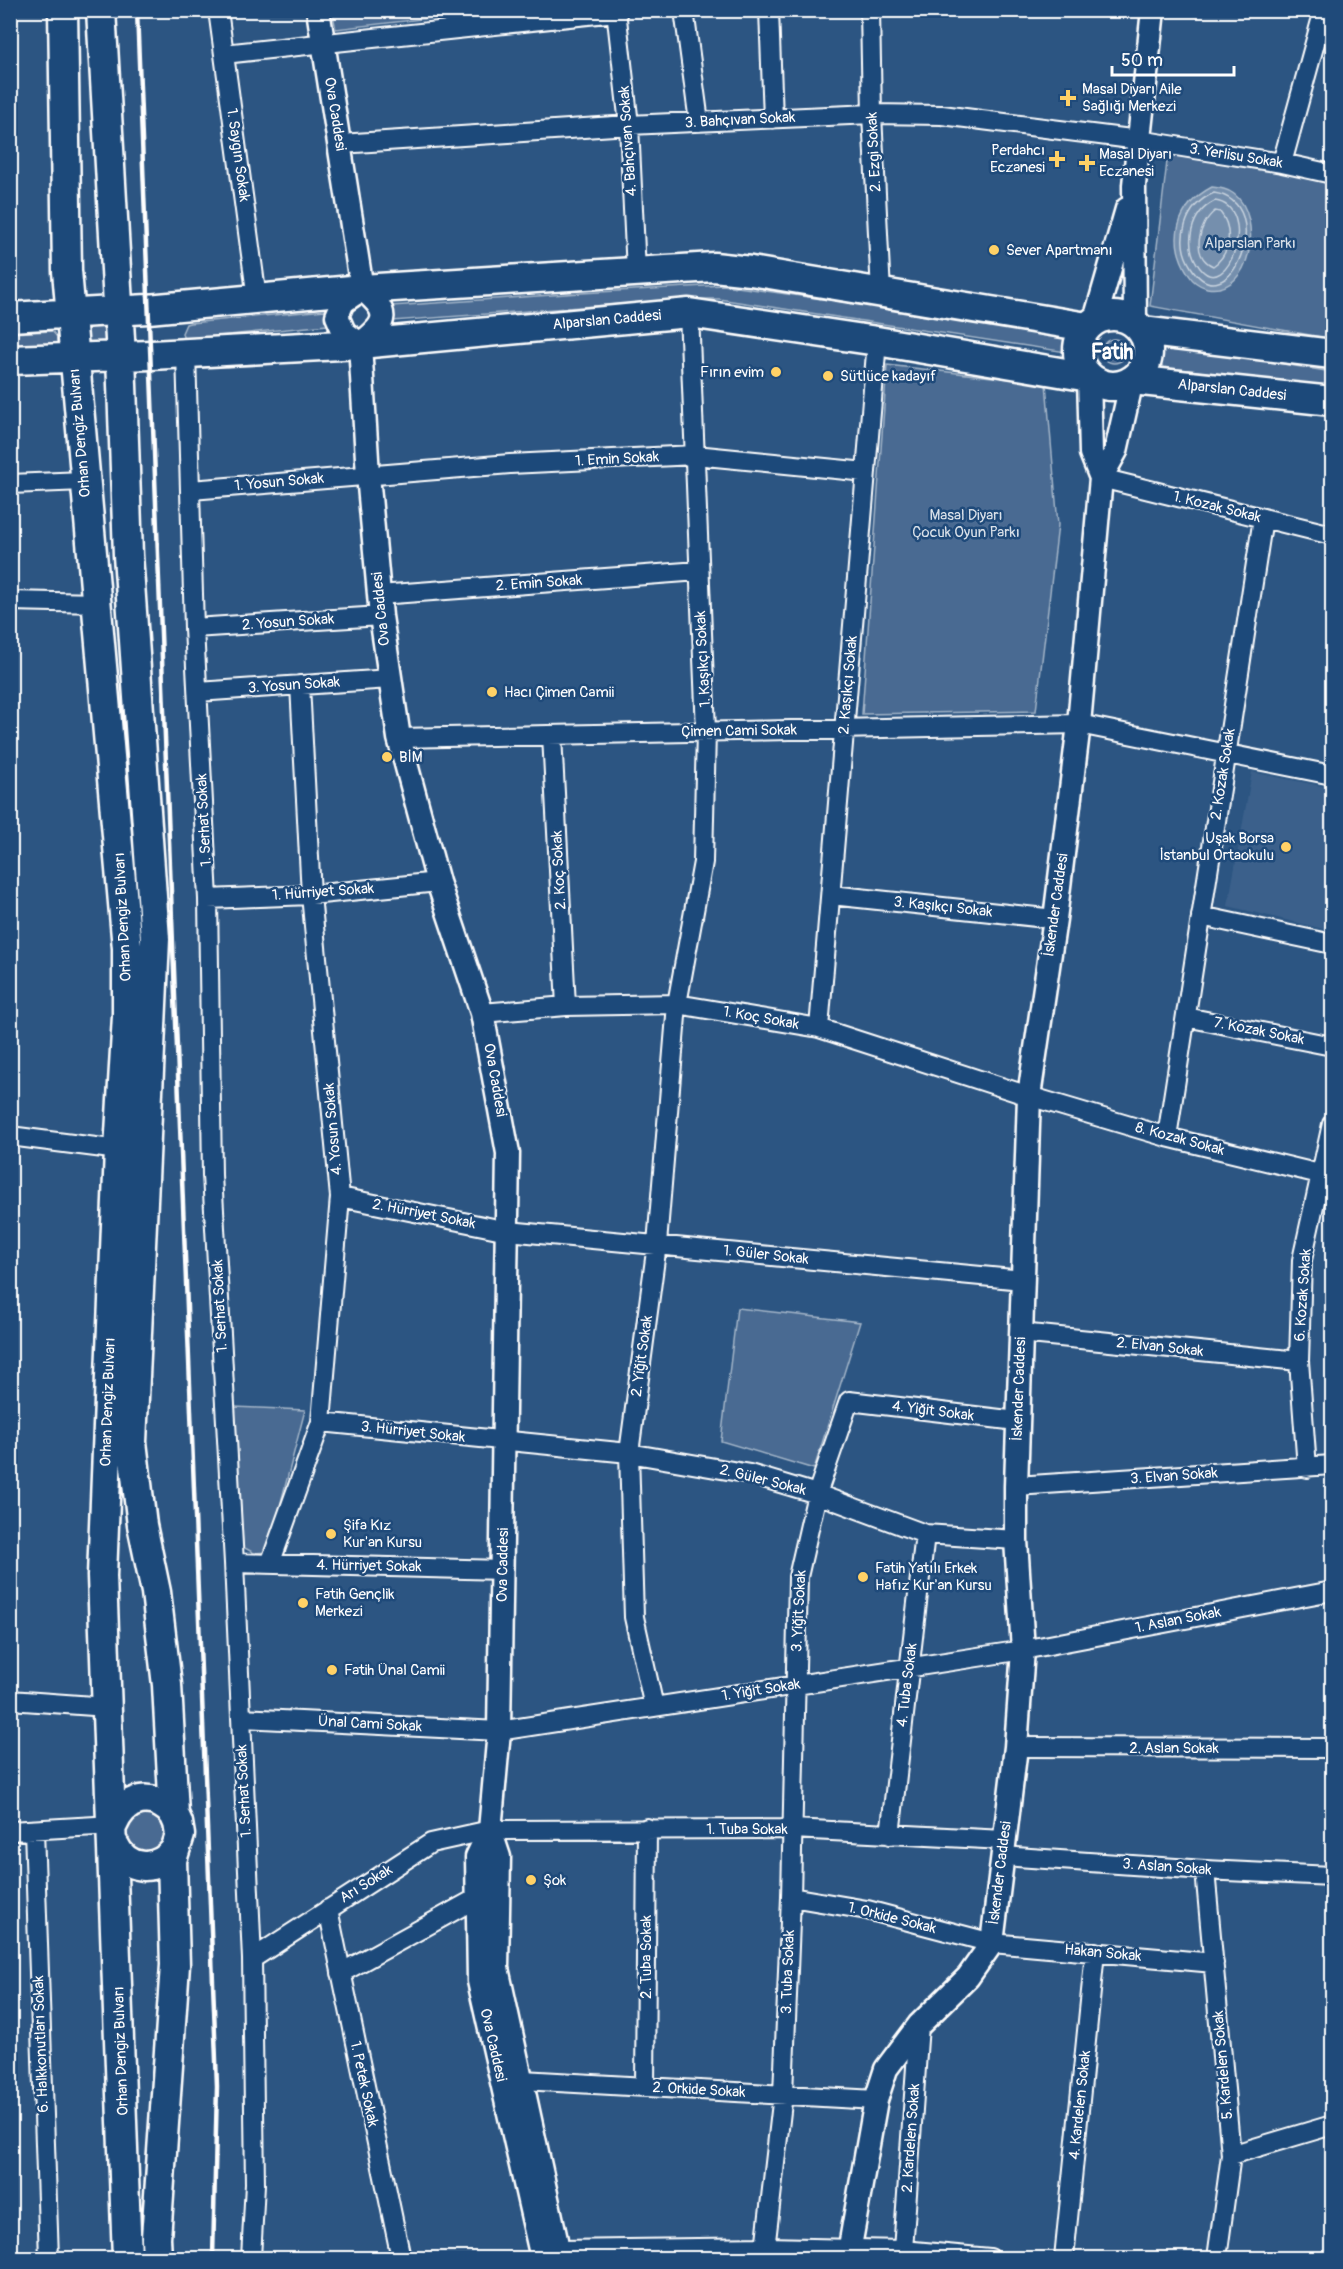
<svg xmlns="http://www.w3.org/2000/svg" width="1343" height="2269" viewBox="0 0 1343 2269" font-family="Pangolin,sans-serif">
<style>
.built{fill:#3b618b}
.green{fill:#486b92;stroke:#a4b5c8;stroke-width:1.5}
.water{fill:#748fad;stroke:#acbcce;stroke-width:1.5}
.lines{fill:none;stroke-linecap:round;stroke-linejoin:round}
.shore{stroke:#c7d2de;stroke-width:1.5}
.minor-casing{stroke:#fff;stroke-width:22}
.tertiary-casing{stroke:#fff;stroke-width:27}
.primary-casing{stroke:#fff;stroke-width:33}
.minor{stroke:#1f4a7a;stroke-width:18}
.tertiary{stroke:#1f4a7a;stroke-width:22}
.primary{stroke:#1f4a7a;stroke-width:28}
.rail{stroke:#fff;stroke-width:4.5}
.poi-dot{fill:#ffd166;stroke:#1f4a7a;stroke-width:2}
.labels{text-anchor:middle;dominant-baseline:central;stroke-width:5;stroke-linejoin:round;paint-order:stroke}
.poi-label{font-size:15px;fill:#fff;stroke:#1f4a7a;text-anchor:start}
.street-label{font-size:15px;fill:#fff;stroke:#1f4a7a}
.park-label{font-size:15px;fill:#dae1e9;stroke:#1f4a7a}
.district-label{font-size:21px;font-weight:bold;fill:#fff;stroke:#1f4a7a}
</style>
<rect width="100%" height="100%" fill="#2c5582"/>
<filter id="ink" filterUnits="userSpaceOnUse"><feTurbulence type="fractalNoise" baseFrequency=".0167" numOctaves="2"/><feDisplacementMap in="SourceGraphic" scale="12" xChannelSelector="R" yChannelSelector="G"/><feConvolveMatrix kernelMatrix="1 2 1 2 8 2 1 2 1" color-interpolation-filters="sRGB"/></filter>
<g filter="url(#ink)">
<!-- built -->
<path class="built" d="M1252,772L1332,788V931L1228,906Z"/>
<!-- green -->
<path class="green" d="M473,10V13L336,29L332,11Z
M1168,153L1332,180V339L1150,306Z
M723,285L1069,334L1066,352L719,299H688L392,321L391,306L581,293Z
M325,310L327,325L189,339L183,337L182,333L186,324L190,323Z
M93,325L105,328L110,343L91,352L83,335L88,328Z
M52,331L57,337L56,348L11,351V333Z
M1102 351a12 12 0 1 1 24 0a12 12 0 1 1-24 0Z
M1156,343L1332,372V387L1153,366Z
M887,365L1046,383L1058,525L1036,711L862,714Z
M737,1308L860,1322L814,1469L721,1441Z
M234,1407L305,1410L268,1552L254,1553L243,1547Z
M134,1812L157,1813L169,1832L160,1853H129L123,1823Z"/>
<!-- water -->
<path class="water" d="M1212,187C1220,188 1228,189 1234,194C1264,217 1252,296 1207,288C1200,286 1193,282 1189,275C1167,241 1176,206 1212,187Z"/>
<g class="lines">
<!-- shore -->
<path class="shore" d="M1214,193C1279,203 1228,326 1191,267C1174,241 1185,205 1214,193Z
M1215,201C1260,207 1228,303 1200,268C1183,246 1190,213 1215,201Z
M1215,211L1220,212C1233,228 1231,254 1213,266C1190,256 1199,223 1215,211Z"/>
<defs>
<path id="minor" d="M218,10L257,299
M616,10L629,125L636,272
M684,10L699,122
M769,10L773,119
M870,10L872,114L881,293
M224,54L616,12
M340,144L629,125L872,114L942,115L1139,140L1282,163L1332,174
M1282,163L1324,10
M186,353L194,628L208,899L212,1175L234,1563L252,1959L255,2184L251,2258
M1101,478L1332,535
M10,484L84,481
M191,490L510,464L695,455L866,472
M379,595L699,571
M10,601L97,603
M194,628L381,616
M198,692L390,679
M552,735L566,1006
M399,738L1079,724L1332,775
M831,895L1055,919
M208,899L311,895L438,882
M1201,916L1332,944
M482,1013L566,1006L677,1004L819,1028L1029,1096L1167,1137L1332,1177
M1186,1017L1332,1046
M819,1028L877,341
M10,1136L119,1150
M1167,1137L1263,518
M340,1197L508,1231L1023,1280
M1020,1333L1299,1361
M321,1422L629,1453L750,1474L817,1494L925,1534L1016,1540
M1307,1468L1299,1361L1302,1260L1332,1124
M1016,1486L1332,1465
M234,1563L503,1570
M270,1564L321,1422L340,1197L311,895L300,685
M10,1700L107,1707
M654,1707L634,1617L629,1453L657,1244L677,1004L703,862L706,731L689,313
M241,1718L499,1731L1023,1650L1332,1591
M1016,1747L1332,1748
M34,1830L49,2258
M10,1831L113,1825
M890,1835L925,1534
M1002,1856L1205,1870L1332,1876
M1205,1870L1231,2155L1217,2258
M791,1897L867,1910L992,1943L1214,1963
M328,1909L401,2258
M252,1959L431,1843L490,1830L793,1829L1004,1840
M341,1973L477,1898
M522,2080L876,2100
M645,2087L647,1828
M1231,2155L1332,2125
M559,2250L766,2247L903,2250L990,2258
M903,2250L919,2025
M764,2258L783,2094L791,1897L798,1577L817,1494L849,1401L1017,1421
M1064,2258L1095,1952"/>
<path id="tertiary" d="M318,10L362,289C390,312 389,322 360,344
M1095,320L1127,209
M1135,323L1134,185L1153,10
M360,344L368,475L381,616L399,738L438,882L482,1013L508,1153L499,1731L490,1830L477,1857L479,1981L542,2258
M360,344L344,332L337,316L343,302L362,289
M1089,377L1091,453L1101,478
M490,1830L499,1857L497,1968L560,2258
M848,2258L876,2100L886,2069L919,2025L968,1977L992,1943L1016,1747L1023,1650L1016,1540V1486L1029,1096L1055,919L1079,724L1101,478L1116,451L1132,380"/>
<path id="primary" d="M63,10L67,271L127,948V1016L119,1150L102,1576L127,2258
M101,10L121,356L128,555L155,939L132,1442L142,1525L156,1592L167,1685L174,1814L178,1823L180,1835L172,1860L175,1965L156,2238L157,2258
M1078 351a35 35 0 1 1 70 0a35 35 0 1 1-70 0Z
M10,317L148,309L362,289L714,267L751,271L1087,327
M1142,331L1332,354
M10,360L151,355L360,344L689,313L877,341L1089,377
M1132,380L1332,401
M113,1825C125,1796 153,1791 174,1814
M114,1844C126,1871 157,1873 175,1850"/>
</defs>
<!-- minor casing -->
<use href="#minor" class="minor-casing"/>
<!-- tertiary casing -->
<use href="#tertiary" class="tertiary-casing"/>
<!-- primary casing -->
<use href="#primary" class="primary-casing"/>
<!-- minor -->
<use href="#minor" class="minor"/>
<!-- tertiary -->
<use href="#tertiary" class="tertiary"/>
<!-- primary -->
<use href="#primary" class="primary"/>
<!-- rail -->
<path class="rail" d="M137,10L217,2086L213,2258"/>
</g>
</g>
<!-- markers -->
<g class="poi-dot">
<path d="M1065 89h6v6h6v6h-6v6h-6v-6h-6v-6h6z"/>
<path d="M1054 150h6v6h6v6h-6v6h-6v-6h-6v-6h6z"/>
<path d="M1084 154h6v6h6v6h-6v6h-6v-6h-6v-6h6z"/>
<circle cx="994" cy="250" r="6"/>
<circle cx="776" cy="372" r="6"/>
<circle cx="828" cy="376" r="6"/>
<circle cx="492" cy="692" r="6"/>
<circle cx="387" cy="757" r="6"/>
<circle cx="1286" cy="847" r="6"/>
<circle cx="331" cy="1534" r="6"/>
<circle cx="863" cy="1577" r="6"/>
<circle cx="303" cy="1603" r="6"/>
<circle cx="332" cy="1670" r="6"/>
<circle cx="531" cy="1880" r="6"/>
</g>
<g class="labels">
<!-- poi labels -->
<g class="poi-label">
<text x="1082" y="89">Masal Diyarı Aile<tspan x="1082" dy="17">Sağlığı Merkezi</tspan></text>
<text x="1045" y="150" text-anchor="end">Perdahcı<tspan x="1045" dy="17">Eczanesi</tspan></text>
<text x="1099" y="154">Masal Diyarı<tspan x="1099" dy="17">Eczanesi</tspan></text>
<text x="1006" y="250">Sever Apartmanı</text>
<text x="764" y="372" text-anchor="end">Fırın evim</text>
<text x="840" y="376">Sütlüce kadayıf</text>
<text x="504" y="692">Hacı Çimen Camii</text>
<text x="399" y="757">BİM</text>
<text x="1274" y="838" text-anchor="end">Uşak Borsa<tspan x="1274" dy="17">İstanbul Ortaokulu</tspan></text>
<text x="343" y="1525">Şifa Kız<tspan x="343" dy="17">Kur'an Kursu</tspan></text>
<text x="875" y="1568">Fatih Yatılı Erkek<tspan x="875" dy="17">Hafız Kur'an Kursu</tspan></text>
<text x="315" y="1594">Fatih Gençlik<tspan x="315" dy="17">Merkezi</tspan></text>
<text x="344" y="1670">Fatih Ünal Camii</text>
<text x="543" y="1880">Şok</text>
</g>
<!-- street labels -->
<g class="street-label">
<text transform="translate(335 114) rotate(81)">Ova Caddesi</text>
<text transform="translate(740 120) rotate(-3)">3. Bahçıvan Sokak</text>
<text transform="translate(628 141) rotate(-94)">4. Bahçıvan Sokak</text>
<text transform="translate(874 152) rotate(-93)">2. Ezgi Sokak</text>
<text transform="translate(238 155) rotate(82)">1. Saygın Sokak</text>
<text transform="translate(1236 156) rotate(9)">3. Yerlisu Sokak</text>
<text transform="translate(607 320) rotate(-5)">Alparslan Caddesi</text>
<text transform="translate(1232 390) rotate(6)">Alparslan Caddesi</text>
<text transform="translate(80 433) rotate(-95)">Orhan Dengiz Bulvarı</text>
<text transform="translate(617 459) rotate(-3)">1. Emin Sokak</text>
<text transform="translate(279 482) rotate(-5)">1. Yosun Sokak</text>
<text transform="translate(1217 507) rotate(14)">1. Kozak Sokak</text>
<text transform="translate(539 583) rotate(-4)">2. Emin Sokak</text>
<text transform="translate(381 609) rotate(-96)">Ova Caddesi</text>
<text transform="translate(288 622) rotate(-4)">2. Yosun Sokak</text>
<text transform="translate(703 659) rotate(-93)">1. Kaşıkçı Sokak</text>
<text transform="translate(294 685) rotate(-4)">3. Yosun Sokak</text>
<text transform="translate(848 685) rotate(-85)">2. Kaşıkçı Sokak</text>
<text transform="translate(739 731) rotate(-1)">Çimen Cami Sokak</text>
<text transform="translate(1223 774) rotate(-81)">2. Kozak Sokak</text>
<text transform="translate(204 820) rotate(-93)">1. Serhat Sokak</text>
<text transform="translate(559 870) rotate(-93)">2. Koç Sokak</text>
<text transform="translate(323 892) rotate(-4)">1. Hürriyet Sokak</text>
<text transform="translate(1056 905) rotate(-82)">İskender Caddesi</text>
<text transform="translate(943 907) rotate(6)">3. Kaşıkçı Sokak</text>
<text transform="translate(123 917) rotate(-93)">Orhan Dengiz Bulvarı</text>
<text transform="translate(761 1018) rotate(10)">1. Koç Sokak</text>
<text transform="translate(1259 1031) rotate(11)">7. Kozak Sokak</text>
<text transform="translate(495 1080) rotate(80)">Ova Caddesi</text>
<text transform="translate(333 1129) rotate(-95)">4. Yosun Sokak</text>
<text transform="translate(1180 1139) rotate(15)">8. Kozak Sokak</text>
<text transform="translate(424 1214) rotate(11)">2. Hürriyet Sokak</text>
<text transform="translate(766 1255) rotate(6)">1. Güler Sokak</text>
<text transform="translate(1303 1295) rotate(-86)">6. Kozak Sokak</text>
<text transform="translate(220 1306) rotate(-93)">1. Serhat Sokak</text>
<text transform="translate(1160 1347) rotate(6)">2. Elvan Sokak</text>
<text transform="translate(642 1356) rotate(-82)">2. Yiğit Sokak</text>
<text transform="translate(1019 1389) rotate(-88)">İskender Caddesi</text>
<text transform="translate(108 1402) rotate(-88)">Orhan Dengiz Bulvarı</text>
<text transform="translate(933 1411) rotate(7)">4. Yiğit Sokak</text>
<text transform="translate(413 1432) rotate(6)">3. Hürriyet Sokak</text>
<text transform="translate(1174 1476) rotate(-4)">3. Elvan Sokak</text>
<text transform="translate(763 1480) rotate(14)">2. Güler Sokak</text>
<text transform="translate(503 1565) rotate(-89)">Ova Caddesi</text>
<text transform="translate(369 1566) rotate(1)">4. Hürriyet Sokak</text>
<text transform="translate(799 1611) rotate(-87)">3. Yiğit Sokak</text>
<text transform="translate(1178 1620) rotate(-11)">1. Aslan Sokak</text>
<text transform="translate(907 1685) rotate(-83)">4. Tuba Sokak</text>
<text transform="translate(761 1690) rotate(-9)">1. Yiğit Sokak</text>
<text transform="translate(370 1724) rotate(3)">Ünal Cami Sokak</text>
<text x="1174" y="1748">2. Aslan Sokak</text>
<text transform="translate(244 1791) rotate(-93)">1. Serhat Sokak</text>
<text x="747" y="1829">1. Tuba Sokak</text>
<text transform="translate(1167 1867) rotate(4)">3. Aslan Sokak</text>
<text transform="translate(1000 1873) rotate(-83)">İskender Caddesi</text>
<text transform="translate(366 1884) rotate(-32)">Arı Sokak</text>
<text transform="translate(892 1918) rotate(14)">1. Orkide Sokak</text>
<text transform="translate(1103 1953) rotate(5)">Hakan Sokak</text>
<text transform="translate(646 1957) rotate(-90)">2. Tuba Sokak</text>
<text transform="translate(788 1972) rotate(-88)">3. Tuba Sokak</text>
<text transform="translate(41 2044) rotate(-92)">6. Halkkonutları Sokak</text>
<text transform="translate(493 2045) rotate(77)">Ova Caddesi</text>
<text transform="translate(121 2051) rotate(-92)">Orhan Dengiz Bulvarı</text>
<text transform="translate(1223 2065) rotate(-95)">5. Kardelen Sokak</text>
<text transform="translate(364 2084) rotate(78)">1. Petek Sokak</text>
<text transform="translate(699 2090) rotate(3)">2. Orkide Sokak</text>
<text transform="translate(1080 2105) rotate(-84)">4. Kardelen Sokak</text>
<text transform="translate(911 2138) rotate(-86)">2. Kardelen Sokak</text>
</g>
<!-- park labels -->
<g class="park-label">
<text x="1250" y="243">Alparslan Parkı</text>
<text x="966" y="515">Masal Diyarı<tspan x="966" dy="17">Çocuk Oyun Parkı</tspan></text>
</g>
<!-- district labels -->
<g class="district-label">
<text x="1112" y="352">Fatih</text>
</g>
</g>
<!-- margin -->
<rect width="1343" height="2269" fill="none" stroke="#1f4a7a" stroke-width="36"/>
<rect x="18" y="18" width="1307" height="2233" fill="none" stroke="#fff" stroke-width="2" filter="url(#ink)"/>
<!-- scale -->
<path d="M1112 66v9h122v-9" fill="none" stroke="#ffffff" stroke-width="3"/>
<text x="1121" y="66" font-size="18" fill="#ffffff" stroke="#1f4a7a" stroke-width="4.5" paint-order="stroke">50 m</text>
</svg>
